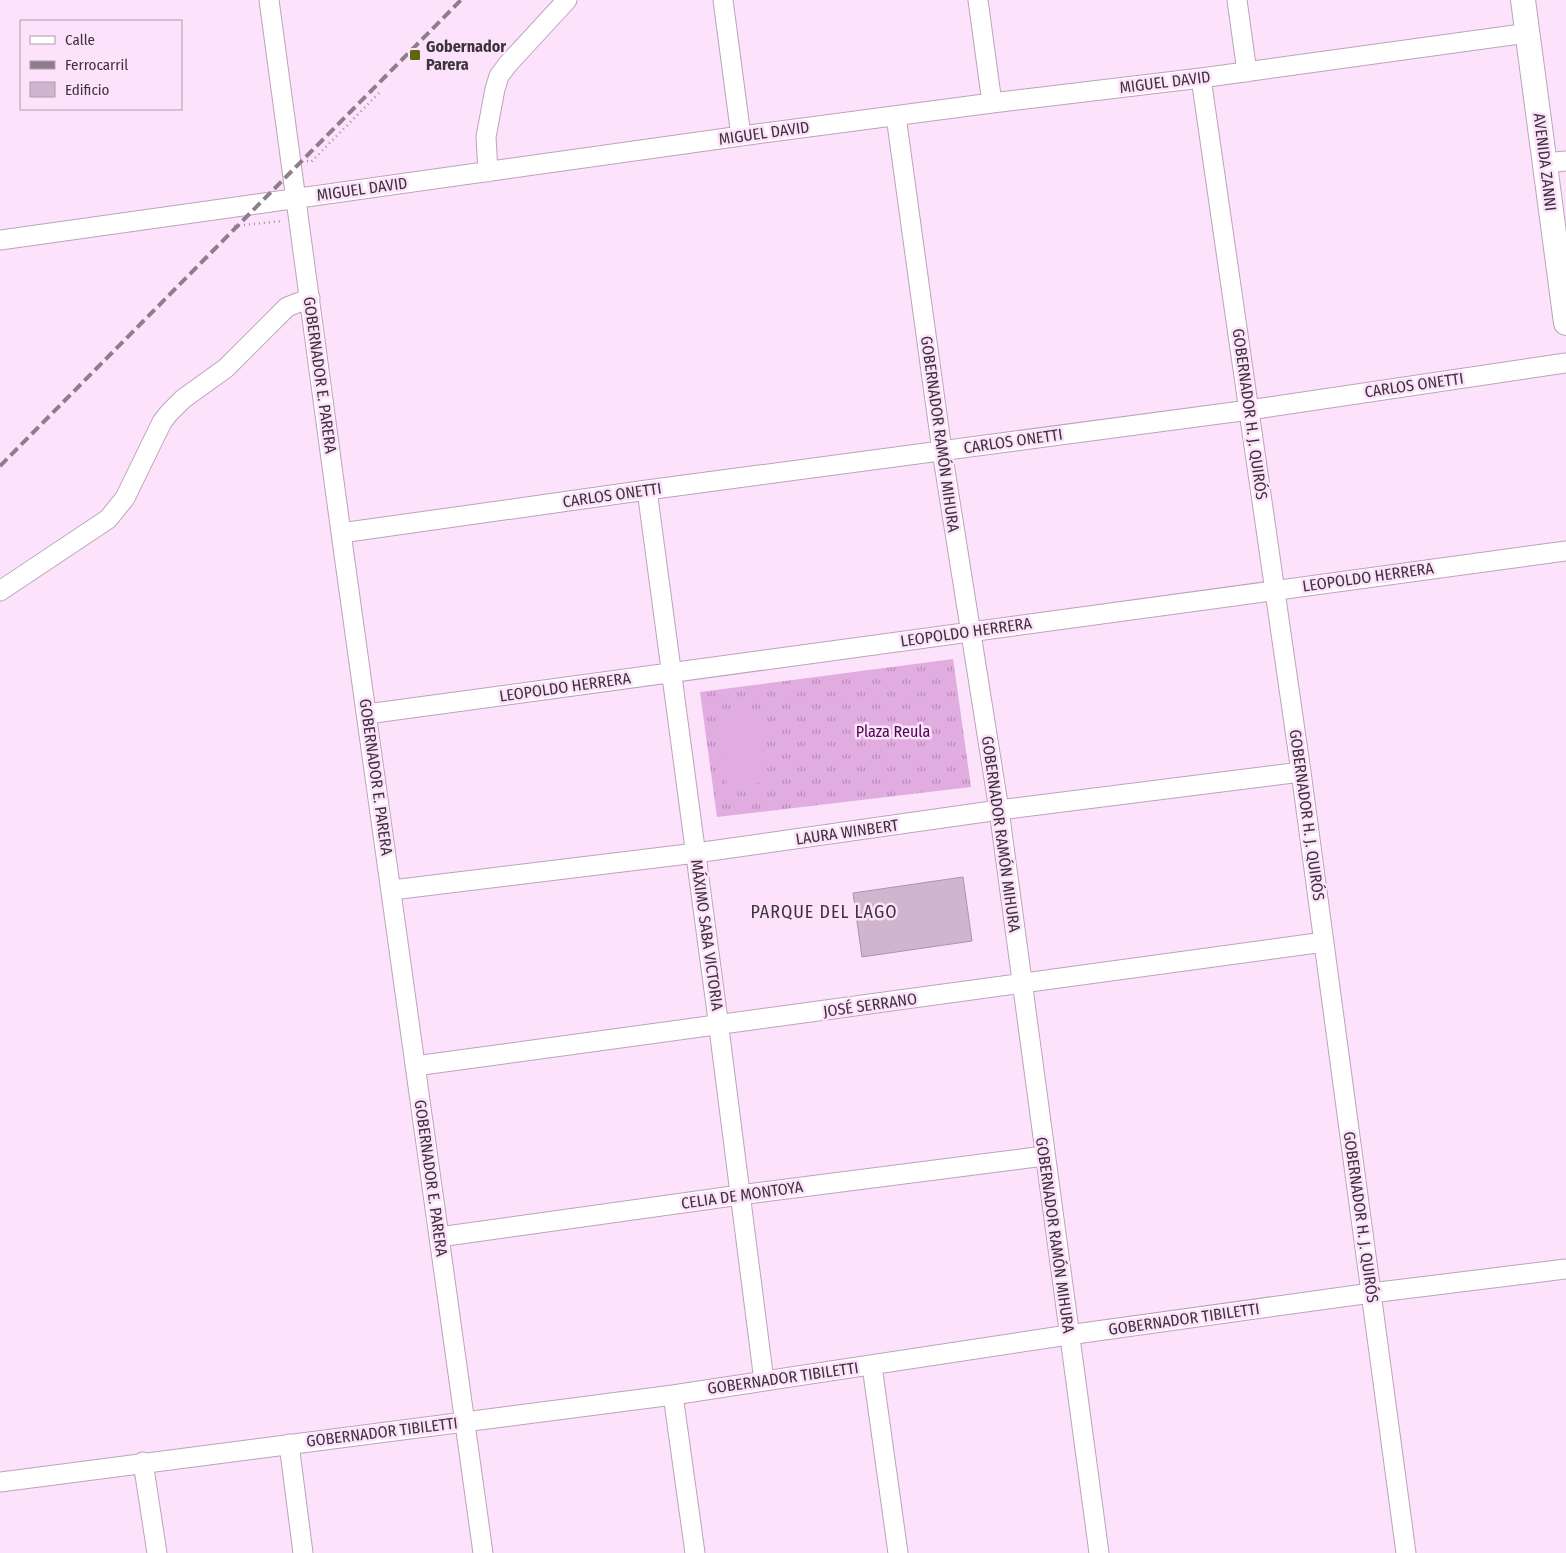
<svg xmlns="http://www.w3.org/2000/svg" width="1566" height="1553" viewBox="0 0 1566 1553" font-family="'Fira Sans Condensed',sans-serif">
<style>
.grass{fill:url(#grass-tufts)}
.pitch{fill:#e1acdf}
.building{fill:#cfb6ce;stroke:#ac94ab}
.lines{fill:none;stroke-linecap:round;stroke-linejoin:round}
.minor-casing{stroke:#bca3bb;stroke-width:21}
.major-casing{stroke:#bca3bb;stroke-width:26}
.path{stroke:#a18ea0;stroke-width:2.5;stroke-dasharray:1 4;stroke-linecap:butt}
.minor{stroke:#fff;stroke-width:19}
.major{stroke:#fff;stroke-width:24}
.rail{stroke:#8e7d8d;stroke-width:4;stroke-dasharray:10 5;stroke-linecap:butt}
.poi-dot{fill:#5c670c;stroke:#fde2fb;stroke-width:2}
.labels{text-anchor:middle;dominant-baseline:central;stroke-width:5;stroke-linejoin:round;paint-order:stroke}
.poi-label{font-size:16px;font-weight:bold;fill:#3d333d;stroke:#fde2fb;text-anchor:start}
.street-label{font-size:16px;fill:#3d333d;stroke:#fde2fb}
.park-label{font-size:16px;fill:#4a094c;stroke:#fde2fb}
.neighbourhood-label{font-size:18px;letter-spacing:1px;fill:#3d333d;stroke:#fde2fb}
</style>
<defs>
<pattern id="grass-tufts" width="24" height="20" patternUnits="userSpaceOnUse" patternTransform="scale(1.25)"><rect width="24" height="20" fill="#e1acdf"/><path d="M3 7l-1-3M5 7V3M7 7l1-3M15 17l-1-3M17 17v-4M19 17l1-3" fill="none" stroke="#b88db6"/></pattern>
</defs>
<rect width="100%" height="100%" fill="#fde2fb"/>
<!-- grass -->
<path class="grass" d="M953,659L971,787L717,817L700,692Z"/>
<!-- pitch -->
<path class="pitch" d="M758,713L768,782L727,788L717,719Z"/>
<!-- building -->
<path class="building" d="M963,877L972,941L862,957L853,893Z"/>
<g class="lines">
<defs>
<path id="minor" d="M269,0L341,533L483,1553
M723,0L741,136
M978,0L992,103
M1237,0L1247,72
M1201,78L1301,772L1406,1553
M896,116L942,451L999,810L1099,1553
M1545,163L1566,161
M488,172L486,137L495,89L499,76L508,64L567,0
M0,240L741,136L992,103L1201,78L1528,33
M647,490L716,1005L764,1381
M341,533L647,490L1249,410L1566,363
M0,591L108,519L125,498L162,422L169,413L183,399L226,368L287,307L310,298
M367,714L1566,551
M392,890L696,853L999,810L1301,772
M415,1066L1324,942
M439,1237L740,1195L1044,1156
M872,1366L898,1553
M673,1395L695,1553
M289,1444L303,1553
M143,1462L157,1553
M0,1482L673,1395L1068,1335L1371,1293L1566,1269"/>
<path id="major" d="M1523,0L1566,323"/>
</defs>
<!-- minor casing -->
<use href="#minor" class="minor-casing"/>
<!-- major casing -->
<use href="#major" class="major-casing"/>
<!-- path -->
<path class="path" d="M307,161L311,162L379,93
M234,226L283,221"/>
<!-- minor -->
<use href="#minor" class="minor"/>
<!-- major -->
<use href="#major" class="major"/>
<!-- rail -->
<path class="rail" d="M0,466L461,0"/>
</g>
<!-- markers -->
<rect class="poi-dot" x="409" y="49" width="12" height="12" rx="2.5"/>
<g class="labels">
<!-- poi labels -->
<g class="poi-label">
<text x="426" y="46">Gobernador<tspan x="426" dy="18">Parera</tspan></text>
</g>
<!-- street labels -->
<g class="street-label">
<text transform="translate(1165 82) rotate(-7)">MIGUEL DAVID</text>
<text transform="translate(764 133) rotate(-8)">MIGUEL DAVID</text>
<text transform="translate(1545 162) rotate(83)">AVENIDA ZANNI</text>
<text transform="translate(362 189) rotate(-8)">MIGUEL DAVID</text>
<text transform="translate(320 375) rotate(82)">GOBERNADOR E. PARERA</text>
<text transform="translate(1414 385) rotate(-8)">CARLOS ONETTI</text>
<text transform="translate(1250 414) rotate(82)">GOBERNADOR H. J. QUIRÓS</text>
<text transform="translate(940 434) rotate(82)">GOBERNADOR RAMÓN MIHURA</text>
<text transform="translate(1013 441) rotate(-8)">CARLOS ONETTI</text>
<text transform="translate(612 495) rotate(-8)">CARLOS ONETTI</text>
<text transform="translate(1368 577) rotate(-8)">LEOPOLDO HERRERA</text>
<text transform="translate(966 632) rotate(-8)">LEOPOLDO HERRERA</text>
<text transform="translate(565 687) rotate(-8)">LEOPOLDO HERRERA</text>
<text transform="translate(376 777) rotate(82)">GOBERNADOR E. PARERA</text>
<text transform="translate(1307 815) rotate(82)">GOBERNADOR H. J. QUIRÓS</text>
<text transform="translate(847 832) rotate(-8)">LAURA WINBERT</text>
<text transform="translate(1001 834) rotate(82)">GOBERNADOR RAMÓN MIHURA</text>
<text transform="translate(707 935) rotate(82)">MÁXIMO SABA VICTORIA</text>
<text transform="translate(870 1005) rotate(-8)">JOSÉ SERRANO</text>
<text transform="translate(431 1178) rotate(82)">GOBERNADOR E. PARERA</text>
<text transform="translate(742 1195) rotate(-8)">CELIA DE MONTOYA</text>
<text transform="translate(1361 1217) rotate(82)">GOBERNADOR H. J. QUIRÓS</text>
<text transform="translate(1055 1235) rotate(82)">GOBERNADOR RAMÓN MIHURA</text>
<text transform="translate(1184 1319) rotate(-8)">GOBERNADOR TIBILETTI</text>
<text transform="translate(783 1378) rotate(-8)">GOBERNADOR TIBILETTI</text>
<text transform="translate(382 1432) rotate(-7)">GOBERNADOR TIBILETTI</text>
</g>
<!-- park labels -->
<g class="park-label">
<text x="893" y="731">Plaza Reula</text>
</g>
<!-- neighbourhood labels -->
<g class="neighbourhood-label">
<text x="824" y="912">PARQUE DEL LAGO</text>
</g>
</g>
<!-- legend -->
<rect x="20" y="20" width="162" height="90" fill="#fde2fb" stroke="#b09caf"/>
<rect x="30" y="36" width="25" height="8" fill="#ffffff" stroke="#b09caf"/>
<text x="65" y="45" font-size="15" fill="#3d333d">Calle</text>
<rect x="30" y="61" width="25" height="8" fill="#8e7d8d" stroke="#b09caf"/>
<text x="65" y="70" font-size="15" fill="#3d333d">Ferrocarril</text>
<rect x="30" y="82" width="25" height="15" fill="#cfb6ce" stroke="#b09caf"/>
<text x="65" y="95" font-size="15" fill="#3d333d">Edificio</text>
</svg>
